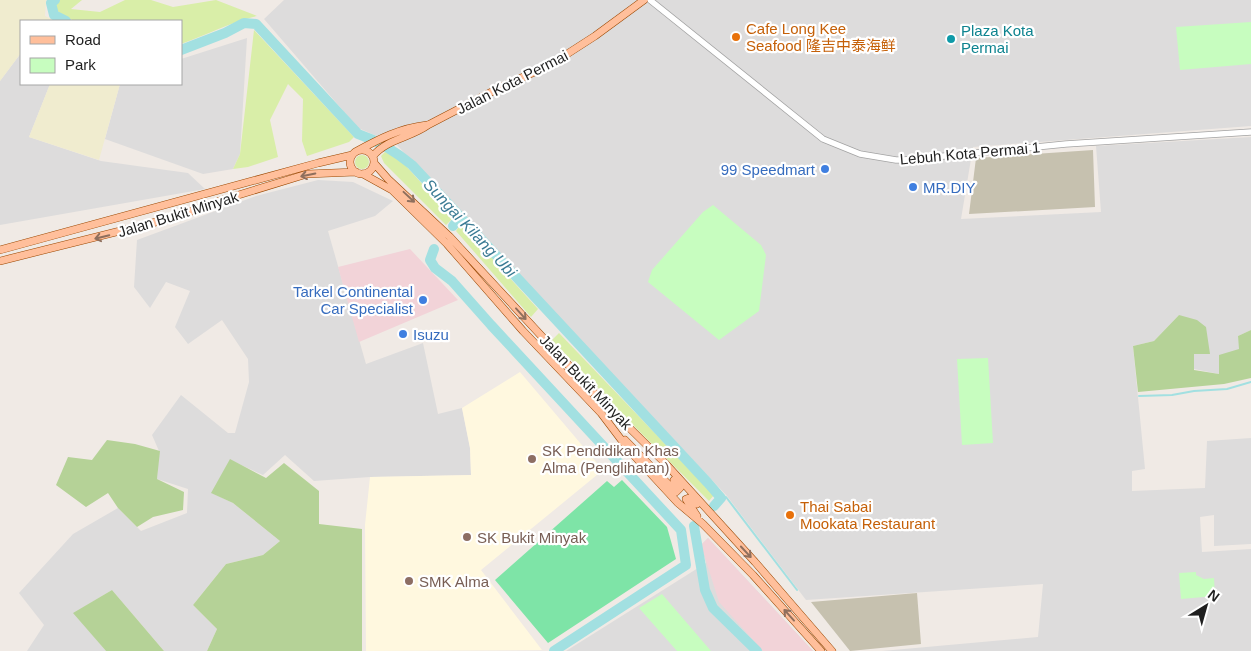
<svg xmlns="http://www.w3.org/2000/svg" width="1251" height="651" viewBox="0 0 1251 651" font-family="Helvetica,'Noto Sans SC',sans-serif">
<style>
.residential{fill:#dddcdc}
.commercial{fill:#f2d3d8}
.education{fill:#fff8df}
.construction{fill:#c6c1af}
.farmland{fill:#f0eccf}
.grass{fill:#d9eea8}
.forest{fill:#b5d297}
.park{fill:#c7fdbf}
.pitch{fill:#7ee4a7}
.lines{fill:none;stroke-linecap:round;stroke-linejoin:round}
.stream{stroke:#a2e0e1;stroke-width:2}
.river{stroke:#a2e0e1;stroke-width:10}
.minor-casing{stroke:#a3a3a3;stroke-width:7}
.major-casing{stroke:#9a4700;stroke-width:8}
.minor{stroke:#fff;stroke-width:5.5}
.major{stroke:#ffbf9b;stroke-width:7}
.oneway{stroke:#8f6f5d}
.food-dot{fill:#e8710a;stroke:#fff;stroke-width:2}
.culture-dot{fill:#0f9aa8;stroke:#fff;stroke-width:2}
.shop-dot{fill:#3f7fe0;stroke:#fff;stroke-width:2}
.education-dot{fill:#8d6e63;stroke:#fff;stroke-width:2}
.labels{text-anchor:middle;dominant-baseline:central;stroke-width:4.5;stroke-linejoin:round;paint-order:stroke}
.food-label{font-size:15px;fill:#c56008;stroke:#fff;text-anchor:start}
.culture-label{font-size:15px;fill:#0d838f;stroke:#fff;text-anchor:start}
.street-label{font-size:15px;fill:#1f1f1f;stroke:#fff}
.shop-label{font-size:15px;fill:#366cbe;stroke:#fff;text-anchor:end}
.education-label{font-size:15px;fill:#785e54;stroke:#fff;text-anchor:start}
.water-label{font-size:16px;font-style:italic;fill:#3b7b94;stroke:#fff}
</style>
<rect width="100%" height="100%" fill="#f0eae5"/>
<!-- residential -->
<path class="residential" d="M284,0H1251V126L973,147L961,219L1101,212L1096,146L1251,137V330L1238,336L1240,349L1219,374L1194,369V354H1210L1179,315L1154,341L1133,346L1145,469L1132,471V491L1205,488L1207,441L1251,438V544L1214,546V515L1200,517L1202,552L1251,549V651H882L1038,637L1043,584L806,600L727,496L396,144L358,128L264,19Z
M247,38L240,154L233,169L203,174L105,139L120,84H181V59Z
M21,53V84H50L29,137L101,161L188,173L205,189L0,225V81Z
M318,180L353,182L393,201L375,216L328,231L366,364L423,343L438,414L462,408L470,448L471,475L370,477L314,481L285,455L263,475L230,460L212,493L233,503L280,541L263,555L226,564L193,605L217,629L207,651H164L112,590L74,613L106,651H27L44,625L19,593L73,534L118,508L141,531L187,513L188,489L157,479L159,451L152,435L181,395L228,433H235L249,382L248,359L222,320L188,344L175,327L190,291L166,282L150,308L134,287L137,240L256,196Z
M708,538L813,651H566L706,563L701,545Z"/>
<!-- commercial -->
<path class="commercial" d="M410,249L458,300L359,342L338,267Z
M708,538L813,651H763L719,602L701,545Z"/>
<!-- education -->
<path class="education" d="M520,372L603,470L481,570L542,650L366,651L365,525L370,477L471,475L470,448L462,408Z"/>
<!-- construction -->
<path class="construction" d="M1093,150L1095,207L969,214L976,158Z
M917,593L921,644L850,651L811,602Z"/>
<!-- farmland -->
<path class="farmland" d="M0,0H46L45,16L55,21H21V53L0,81Z
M50,84H120L99,160L29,137Z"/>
<!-- grass -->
<path class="grass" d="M60,0H82L71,9L100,12L125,0H151L173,7L216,0L257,16C232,22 206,35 181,44V21H75C67,17 55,14 56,4Z
M254,30L354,137L349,142L307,156L302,141L303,99L288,84L270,120L278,157L248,167L233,169L240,154Z
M385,152L397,156L453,218L446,225L384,163L381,156Z
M355 162a7 7 0 1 1 14 0a7 7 0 1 1-14 0Z
M461,224L538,309L531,317L456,231Z
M559,333L714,495L709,501L608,400L609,398L606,394L603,393L552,340Z"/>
<!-- forest -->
<path class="forest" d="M1179,315L1197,320L1206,327L1210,354H1194V370L1219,374V355L1239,349L1238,336L1251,330V378L1224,384L1138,392L1133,346L1154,341Z
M107,440L135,444L160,451L157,479L184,492L183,510L153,517L137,527L118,508L108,493L86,507L56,485L68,457L92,460Z
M230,459L266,478L284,463L319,491V524L362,529V651H207L217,629L193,605L226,564L263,555L280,541L233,503L211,493Z
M112,590L164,651H106L73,613Z"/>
<!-- park -->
<path class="park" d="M1251,22V64L1180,70L1176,27Z
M713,205L761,245L766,255L759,311L719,340L648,282L652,270L703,212Z
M988,358L993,443L962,445L957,359Z
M1196,572V575L1204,579L1214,578L1215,596L1181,599L1179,573Z
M662,594L711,651H677L639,608Z"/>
<!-- pitch -->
<path class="pitch" d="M622,480L667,527L676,559L548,643L495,580L607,481L614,487Z"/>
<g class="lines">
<!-- stream -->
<path class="stream" d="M1139,396L1172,395L1194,391L1227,389L1251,382
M721,498L726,497L797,590"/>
<!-- river -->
<path class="river" d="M55,0L51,3L54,15L66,21
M181,50L225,33L244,23L256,24L358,134C379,141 395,151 412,165L708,483L721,498L714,506
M453,226L460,217
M434,249L430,260L435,268L452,281L491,325L681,530L686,565L554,651
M694,526L705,590L713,608L757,651"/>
<defs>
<path id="minor" d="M650,0L823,139L860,154L896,160H904L1066,144L1251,132"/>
<path id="major" d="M350 162a12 12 0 1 1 24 0a12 12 0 1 1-24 0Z
M355,152C379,139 400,128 427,125
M373,156C387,139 410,138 428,125L499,88L550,65L595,36L644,0
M374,163L388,179L450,237L597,396L665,463L755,562L832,651
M363,174L392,190L447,244L523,331L601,413L629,450L678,503L703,524L753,575L821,651
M0,250L318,163L352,155
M0,261L176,217L222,200L307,174L356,172
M625,440L676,492L680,488L674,480
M697,504L689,498L686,499L697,516"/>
</defs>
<!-- minor casing -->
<use href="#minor" class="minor-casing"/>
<!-- major casing -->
<use href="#major" class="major-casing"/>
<!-- minor -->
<use href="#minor" class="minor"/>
<!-- major -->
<use href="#major" class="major"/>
</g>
<!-- one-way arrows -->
<defs><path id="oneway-shaft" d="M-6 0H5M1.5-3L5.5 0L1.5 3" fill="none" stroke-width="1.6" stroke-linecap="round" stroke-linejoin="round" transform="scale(1.25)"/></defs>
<g class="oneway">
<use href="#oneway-shaft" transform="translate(308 175) rotate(168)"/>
<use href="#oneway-shaft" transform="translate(409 197) rotate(43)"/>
<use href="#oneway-shaft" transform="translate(102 237) rotate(166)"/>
<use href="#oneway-shaft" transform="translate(521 314) rotate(48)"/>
<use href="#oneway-shaft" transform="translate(746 552) rotate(47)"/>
<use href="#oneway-shaft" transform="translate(789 615) rotate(-132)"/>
</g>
<!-- markers -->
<g class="food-dot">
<circle cx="736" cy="37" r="5"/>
<circle cx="790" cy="515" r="5"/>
</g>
<circle class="culture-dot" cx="951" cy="39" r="5"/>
<g class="shop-dot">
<circle cx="825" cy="169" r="5"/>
<circle cx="913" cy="187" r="5"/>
<circle cx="423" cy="300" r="5"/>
<circle cx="403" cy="334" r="5"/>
</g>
<g class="education-dot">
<circle cx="532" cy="459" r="5"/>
<circle cx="467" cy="537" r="5"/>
<circle cx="409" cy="581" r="5"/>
</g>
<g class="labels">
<!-- food labels -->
<g class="food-label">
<text x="746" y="28">Cafe Long Kee<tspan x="746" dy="17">Seafood 隆吉中泰海鲜</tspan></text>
<text x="800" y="506">Thai Sabai<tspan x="800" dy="17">Mookata Restaurant</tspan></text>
</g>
<!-- culture labels -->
<g class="culture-label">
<text x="961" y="30">Plaza Kota<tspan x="961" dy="17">Permai</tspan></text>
</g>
<!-- street labels -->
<g class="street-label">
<text transform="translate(512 82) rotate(-27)">Jalan Kota Permai</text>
<text transform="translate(970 153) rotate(-5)">Lebuh Kota Permai 1</text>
<text transform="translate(178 214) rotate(-17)">Jalan Bukit Minyak</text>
<text transform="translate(586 382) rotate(46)">Jalan Bukit Minyak</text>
</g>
<!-- shop labels -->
<g class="shop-label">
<text x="815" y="169">99 Speedmart</text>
<text x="923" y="187" text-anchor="start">MR.DIY</text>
<text x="413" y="291">Tarkel Continental<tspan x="413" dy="17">Car Specialist</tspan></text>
<text x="413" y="334" text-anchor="start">Isuzu</text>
</g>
<!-- education labels -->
<g class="education-label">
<text x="542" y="450">SK Pendidikan Khas<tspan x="542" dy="17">Alma (Penglihatan)</tspan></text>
<text x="477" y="537">SK Bukit Minyak</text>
<text x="419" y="581">SMK Alma</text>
</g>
<!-- water labels -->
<g class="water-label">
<text transform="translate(470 228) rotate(47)">Sungai Kilang Ubi</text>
</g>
</g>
<!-- legend -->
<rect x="20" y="20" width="162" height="65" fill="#ffffff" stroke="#a5a5a5"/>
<rect x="30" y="36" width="25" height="8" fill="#ffbf9b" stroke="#a5a5a5"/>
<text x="65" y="45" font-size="15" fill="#1f1f1f">Road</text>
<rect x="30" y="58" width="25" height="15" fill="#c7fdbf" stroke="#a5a5a5"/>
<text x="65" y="70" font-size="15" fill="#1f1f1f">Park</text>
<!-- north arrow -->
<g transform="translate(1206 606) rotate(37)" stroke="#ffffff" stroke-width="4" paint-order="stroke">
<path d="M0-4L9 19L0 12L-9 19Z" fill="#1f1f1f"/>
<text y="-8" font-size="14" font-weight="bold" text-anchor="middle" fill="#1f1f1f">N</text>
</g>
</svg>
